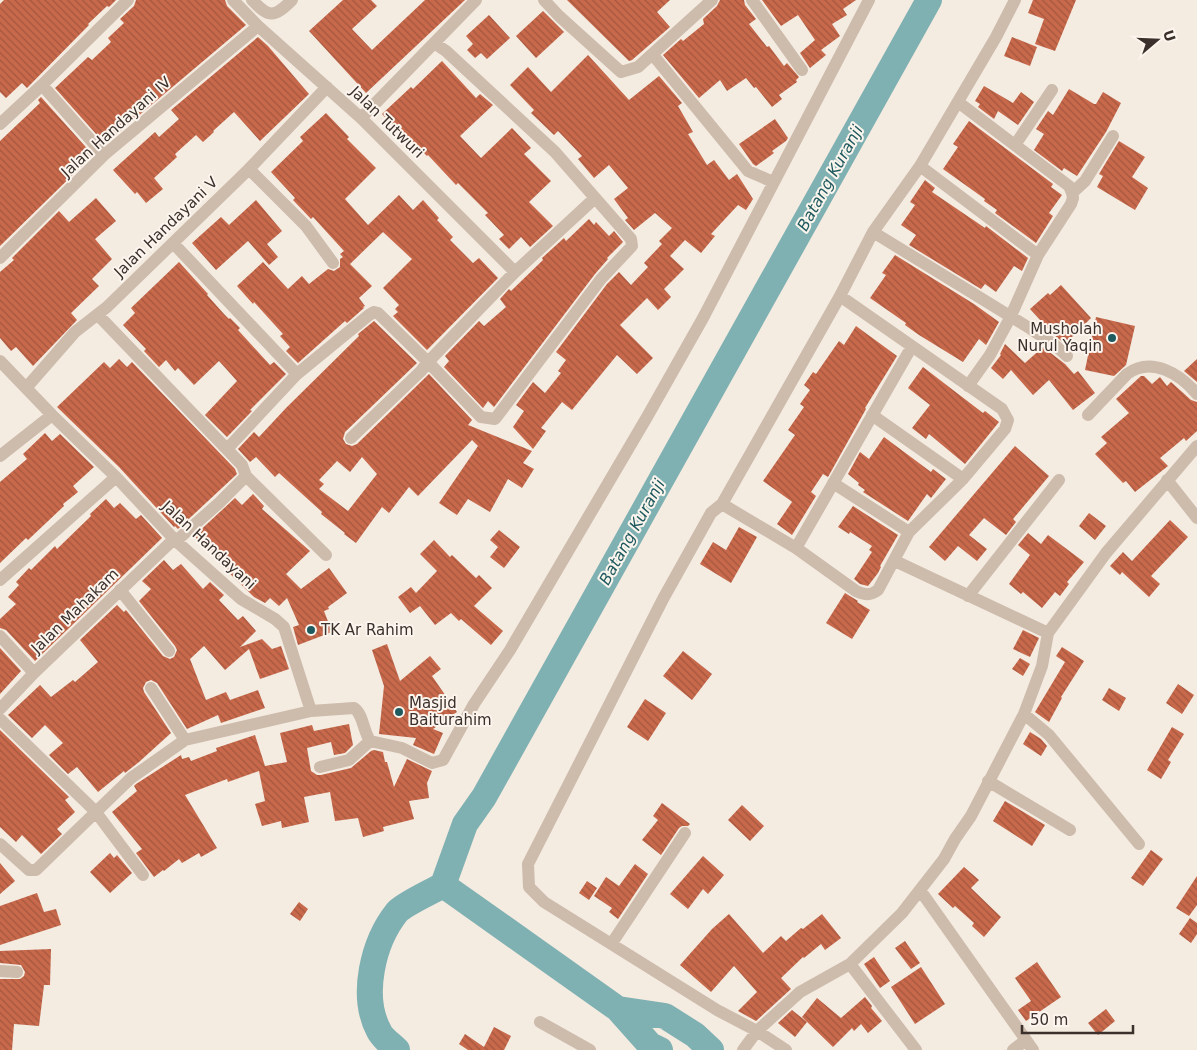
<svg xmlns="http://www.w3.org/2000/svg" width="1197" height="1050" viewBox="0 0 1197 1050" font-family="'DejaVu Sans',sans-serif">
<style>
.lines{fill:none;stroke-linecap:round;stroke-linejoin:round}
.river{stroke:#7fb0b2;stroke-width:26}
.building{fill:url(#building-back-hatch);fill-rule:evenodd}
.minor{stroke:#cdbbac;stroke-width:12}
.poi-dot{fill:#1f5a5e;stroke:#fbf5ee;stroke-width:2}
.labels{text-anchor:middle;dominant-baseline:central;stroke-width:4;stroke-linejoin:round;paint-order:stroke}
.street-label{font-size:15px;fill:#3b302b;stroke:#fbf5ee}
.poi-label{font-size:15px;fill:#3b302b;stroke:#fbf5ee;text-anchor:start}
.water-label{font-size:16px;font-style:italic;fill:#1f5a5e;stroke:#fbf5ee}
</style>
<defs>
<pattern id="building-back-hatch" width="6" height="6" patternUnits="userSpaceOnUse" patternTransform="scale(1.25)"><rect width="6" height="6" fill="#c8694b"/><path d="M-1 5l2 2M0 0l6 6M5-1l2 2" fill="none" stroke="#a4573f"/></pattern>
</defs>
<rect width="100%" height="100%" fill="#f4ebe1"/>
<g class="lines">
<!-- river -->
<path class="river" d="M443,885L618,1009L650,1045L660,1050
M618,1009L665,1016L695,1035L711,1050
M397,1050C391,1044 382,1038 379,1031C360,996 373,942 397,912C404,904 433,891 443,885L465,824L484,797L929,0"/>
</g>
<!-- building -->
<path class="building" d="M4,0H116L109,7L107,6L88,24L89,25L27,88L22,83L6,98L0,92V4Z
M136,0H225L227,6L246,25L105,144L55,88L88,57L92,60L111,42L108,38L124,23L120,19L134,6Z
M343,0H371L377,6L352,29L372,50L425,0H465L366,93L309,31Z
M567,0H670L657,12L670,27L632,60L629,61Z
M720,0H744L745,5L756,19L749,24L767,47L769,46L784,66L787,63L799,77L796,80L797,82L779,95L782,99L772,107L756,87L754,88L746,78L727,91L720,80L699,98L663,55L681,39L683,41L704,24L703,19L717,6Z
M762,0H856L843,9L847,15L832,24L840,36L821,50L826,55L810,68L800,53L815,40L798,15L781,26Z
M1033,0H1076L1055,51L1035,44L1044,19L1028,13Z
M543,11L564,32L536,58L516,36Z
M489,15L510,38L487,59L481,53L475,58L467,50L473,44L466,36Z
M258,37L268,46L309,94L260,141L234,112L213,131L214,132L203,142L196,135L175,154L177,157L154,178L163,189L146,203L137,192L135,194L113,170L155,132L159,137L179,119L171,110Z
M1012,37L1037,47L1030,66L1004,56Z
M588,55L629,100L659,76L682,103L678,106L693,132L688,134L707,165L714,160L729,180L737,174L753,199L746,210L738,205L711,234L715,236L701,253L685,240L670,256L684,269L664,289L671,297L658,310L647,298L620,325L653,358L637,374L617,355L572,410L562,402L541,428L546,431L533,449L513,427L524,411L516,405L533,382L545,393L561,373L558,371L566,360L556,352L607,284L619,272L631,285L648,267L644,263L662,244L659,241L672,228L655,213L634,230L625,220L628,218L614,199L628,188L609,165L594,178L578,159L582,156L558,131L554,135L531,113L534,110L510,85L528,67L551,92Z
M442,61L476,98L480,94L493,105L460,136L481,158L512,128L531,148L524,154L551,181L529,202L553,226L530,247L521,237L509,249L499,239L504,235L485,215L488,213L458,183L456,185L428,155L427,156L406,135L404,137L382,114L411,87L413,89Z
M984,86L1013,103L1021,92L1034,102L1018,125L998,111L994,119L978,107L980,104L975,101Z
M1069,89L1094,104H1096L1103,92L1121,103L1106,132L1077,176L1064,168L1062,171L1034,150L1044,134L1036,129L1048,111L1053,115Z
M41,97L93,155L0,246V141L40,103L38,100Z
M326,113L349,137L347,139L376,168L345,199L368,225L399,195L413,210L423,200L439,218L437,220L453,237L450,240L473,263L479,258L498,278L427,350L393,316L398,312L395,309L399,305L383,288L412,259L383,232L350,264L372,286L359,298L365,306L363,307L364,308L347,323L345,321L298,363L286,351L290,347L280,336L283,334L254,302L253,304L237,286L263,262L288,289L302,276L309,284L328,269L334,271L340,267V259L343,257L340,254L344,251L313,217L311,219L293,200L295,198L271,172L303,141L300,137Z
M775,119L788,138L786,141L772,151L774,153L756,166L753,164L739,144Z
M969,121L1053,184L1051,187L1062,195L1049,213L1053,216L1036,243L995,213L997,210L984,201L985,199L943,169L958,147L953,144Z
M1119,141L1145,157L1132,177L1148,188L1135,210L1097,187L1103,176L1099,174Z
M925,180L935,188L932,192L985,228L986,226L1028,258L1022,271L1014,266L996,292L985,284L981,289L909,245L916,235L901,225L915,205L910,202Z
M96,198L116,221L95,239L112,259L92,279L99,286L71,313L77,320L33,366L16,347L11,351L0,338V272L14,260L12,258L59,211L69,222Z
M256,200L282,231L267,244L278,257L269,265L248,241L216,270L192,243L221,217L229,225Z
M589,219L594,225L596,222L609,236L614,231L623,242L607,258L608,259L595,274L494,407L488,401L483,408L444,367L449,361L445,356L479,321L484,326L506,307L500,299L509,289L511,291L543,260L542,258L564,238L566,241Z
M895,255L974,304L999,322L986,345L979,339L963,362L919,335L905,325L906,323L870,298L886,275L882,273Z
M179,262L208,294L207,295L224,314L229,319L230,318L240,328L238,330L270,365L274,362L286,374L250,410L252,411L227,437L205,415L237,381L219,361L194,385L178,368L175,371L166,360L159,367L144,351L146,349L123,325L135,313L131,308Z
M1061,285L1091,318L1065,344L1053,334L1030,309L1048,293L1050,295Z
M1096,317L1135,326L1126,365L1114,376L1085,370Z
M374,321L417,363L345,432L343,439L346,444L352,446L357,444L429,374L472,420L468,425L532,451L523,463L534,469L522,488L508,479L490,512L468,499L457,515L439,503L478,446L472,440L418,496L409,487L389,513L382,507L356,543L344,534L345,533L321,514L322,512L279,473L275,477L256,457L250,462L238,449L254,432L259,437L286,408L359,336L358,334ZM362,457L377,474L348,511L319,489L324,484L319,480L337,461L350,472Z
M856,326L897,356L865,408L866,409L828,477L823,474L811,492L816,496L792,535L777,524L792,502L791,501L763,481L795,435L788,430L804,407L800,404L810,390L804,385L813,372L816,374L839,341L844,345Z
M1005,344L1025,363L1043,347L1065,364L1074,374L1078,371L1095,393L1073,410L1049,380L1033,395L1011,370L1003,379L991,368L1001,355L1000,354Z
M119,359L127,367L132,362L235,469L237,474L178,529L175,526L174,527L119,467L57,407L104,362L110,368Z
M1197,359V382L1184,371Z
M923,367L983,413L985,411L999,422L965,464L929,434L926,439L912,428L930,405L908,388Z
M1141,376H1144L1152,384L1160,377L1167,386L1171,382L1191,400L1197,402V431L1186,441L1184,438L1160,458L1168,466L1135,492L1126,481L1123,483L1095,454L1107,443L1101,437L1129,413L1116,399Z
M45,433L52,441L60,434L94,467L73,486L78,492L63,504L64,506L28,540L26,538L0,563V482L27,459L23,454Z
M884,437L931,472L933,469L946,479L931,498L927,494L908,521L863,492L865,490L858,485L859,483L848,474L860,452L869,459Z
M1015,446L1049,476L1013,519L1016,522L1006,535L984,518L969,535L987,549L977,561L958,546L945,561L929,547Z
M253,494L264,506L262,509L310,551L286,574L301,589L329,568L347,593L328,607L329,609L324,611L332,632L298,645L293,627L299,625L287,598L279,606L270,598L265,603L254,597L224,568L194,536L235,498L242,505Z
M106,499L114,508L120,503L136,519L141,515L162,538L35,661L6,630L0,628V619L16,604L8,597L19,585L16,582L29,568L31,570L55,546L57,549L91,516L90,514Z
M853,506L898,535L880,566L881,567L878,573L868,586L860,584L854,579L872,552L869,550L872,546L850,532L849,534L838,527Z
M1089,513L1106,526L1095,540L1079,526Z
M1170,520L1188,537L1151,576L1160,584L1149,597L1122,572L1120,575L1110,566L1123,552L1132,561Z
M739,527L757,537L731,583L700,564L713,542L726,550Z
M499,530L520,547L504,568L490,557L498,547L490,540Z
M1028,533L1041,544L1048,535L1084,562L1067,582L1069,584L1060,596L1055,592L1042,608L1023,592L1021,594L1009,584L1030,555L1018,545Z
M434,540L450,557L452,555L476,578L479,575L492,588L474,606L503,631L491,645L461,619L459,621L451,613L435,625L420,606L410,613L398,597L411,587L416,593L437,571L420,554Z
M164,560L173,570L181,564L203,589L210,582L224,595L219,600L238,620L243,616L256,631L240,647L262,639L272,649L281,646L289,669L260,679L249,649L225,670L204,646L190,659L206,700L226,692L230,700L258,690L265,708L221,723L218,715L187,729L157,683L151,680L146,682L143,688L144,692L171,733L139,762L125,773L124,771L98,792L77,767L68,774L49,755L63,743L45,725L32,738L8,715L40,685L51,697L73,680L75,682L98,662L80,640L117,605L124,612L126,610L163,656L170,659L174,657L177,650L175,646L139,601L151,589L142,581Z
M845,593L858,601L857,602L870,610L852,639L826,623Z
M1023,630L1039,638L1030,657L1013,649Z
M387,644L400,681L430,656L441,669L432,676L457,712L433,729L443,733L434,754L413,745L416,738L379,734L384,686L372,650Z
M1062,647L1084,661L1061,697L1062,698L1049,722L1035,712L1065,662L1056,656Z
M0,648L21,671L0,694Z
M683,651L712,674L692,700L663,676Z
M1020,658L1030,664L1023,676L1012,669Z
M1178,684L1194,695L1182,714L1166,703Z
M1109,688L1126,698L1119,711L1102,700Z
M645,699L666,713L648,741L627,727Z
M349,724L353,745L345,753L334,755L331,742L307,748L311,771L317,775H321L351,768L371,751L374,750L383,752L385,762H387L394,787L407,759L432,771L427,783L429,798L409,801L414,819L383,827L384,831L363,837L358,818L335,821L330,792L304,797L309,822L282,828L281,821L262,826L255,804L265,801L259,771L228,782L227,779L185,795L217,848L201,857L199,853L182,863L179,859L164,871L163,870L154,877L136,853L142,849L112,812L137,791L134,786L136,784L181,755L182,759L189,757L191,761L217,751L216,748L255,735L265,766L287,762L280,733L312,725L314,731Z
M1172,727L1184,734L1168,760L1171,762L1161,779L1147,770Z
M0,730L69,797L65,800L75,812L57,829L62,834L41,854L22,835L16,842L0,827Z
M1030,732L1041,739L1047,746L1041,756L1023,744Z
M1005,801L1045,825L1032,846L993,821Z
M662,803L690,824L688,826H682L679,828L661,855L642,840L658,820L653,816Z
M742,805L764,826L750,841L728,820Z
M1151,850L1163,859L1143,886L1131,878Z
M110,853L114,858L117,855L132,873L110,893L90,872Z
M703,856L724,875L708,894L703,889L688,909L670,894Z
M0,863L15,881L0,894Z
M635,864L648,874L618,919L609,912L612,908L594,896L606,877L619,886Z
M964,867L979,880L971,888L1001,917L984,937L972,926L974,923L955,906L953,908L938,894Z
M1197,876V905L1189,916L1176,908Z
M587,881L597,888L589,900L579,893Z
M37,893L44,912L56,909L61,925L0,945V906Z
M299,902L308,909L300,921L290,914Z
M729,914L763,953L781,936L786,941L801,928L803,929L822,914L841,938L825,950L821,944L804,958L803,957L781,978L791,989L756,1021L738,1011L757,992L734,966L711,992L680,965L712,929Z
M1190,918L1197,923V934L1191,943L1179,934Z
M905,941L920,963L911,969L895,948Z
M51,949L50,985H44L39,1026L14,1024L12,1050H0V979H20L24,976L25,972L21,965L0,963V951Z
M874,957L890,981L880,988L864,964Z
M1037,962L1061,997L1026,1021L1018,1010L1031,1001L1015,978Z
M921,967L945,1004L915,1024L891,987Z
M865,997L872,1006L871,1008L882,1021L868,1033L861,1024L854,1031L852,1028L833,1047L802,1017L817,998L841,1018Z
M1106,1009L1115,1021L1098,1035L1088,1023Z
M792,1010L807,1022L795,1037L778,1023Z
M494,1027L511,1036L504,1050H468L459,1044L465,1034L484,1047Z"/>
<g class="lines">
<!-- minor -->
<path class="minor" d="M233,0L258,26L361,118L515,272
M252,0C269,18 274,18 292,0
M544,0L559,16L621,72L638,67L712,0
M752,0L802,70
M653,55L748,171L773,182
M42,85L104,155
M958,102L1069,186L1072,193L1073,198L1071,204L1038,255L1010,318L990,355L968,386
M361,118L476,0
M0,124L42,85L128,0
M1015,145L1052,90
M920,166L1038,255
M249,169L306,226L333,263
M1072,193L1085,181L1113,136
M873,232L1031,329L1056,346L1067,356
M173,243L297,374
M0,258L104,155L258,26
M98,315L242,465L246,476L219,503L176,541
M0,361L52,415L116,477L176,541L241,599L275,619L284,627L311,711L354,708C363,714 363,730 370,741
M26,388L75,332L107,307L249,169L327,87
M872,415L963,479
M1088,415L1127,374C1152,356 1180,374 1197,394
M351,438L421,371L428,362L515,272L595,198
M227,449L297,374L369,315L374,312L378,313L428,362L481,417L495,419L601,279L632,246L631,239L555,152L446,51L434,43
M0,456L52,415
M246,476L326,555
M1167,480L1197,518
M833,483L909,532
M722,504L796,548L856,591C865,595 870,596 878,590L909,532L963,479L1005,429L1008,420L1002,409L840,296
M796,548L911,348
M895,561L1048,633
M0,580L116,477
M120,590L169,651
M968,596L1059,480
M0,636L34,673
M151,688L185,740
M0,709L34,673L174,539
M1024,714L1049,735L1139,844
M0,719L95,811L143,875
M370,741L402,748L432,763L443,760L474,704L510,650L647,417L703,318L869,0
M320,767L349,760L370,741
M988,781L1070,830
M0,844L29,870H36L131,778L185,740L311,711
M920,890L1026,1040L1013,1050
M612,943L685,833
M850,964L916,1050
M0,971L17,972
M540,1022L590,1050
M1026,1040L1033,1050
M743,1050L757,1031L800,992L850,964L902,913L944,859L955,839L971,816L1024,714L1042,666L1048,633L1106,553L1197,446
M786,1050L757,1031L717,1010L544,902L529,887L528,864L663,599L711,513L722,504L840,296L873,232L920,166L996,37L1015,0"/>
</g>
<!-- markers -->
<g class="poi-dot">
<circle cx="1112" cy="338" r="5"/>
<circle cx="311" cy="630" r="5"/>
<circle cx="399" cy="712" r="5"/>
</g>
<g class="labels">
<!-- street labels -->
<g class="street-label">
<text transform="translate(387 122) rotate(44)">Jalan Tutwuri</text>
<text transform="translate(116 127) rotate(-42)">Jalan Handayani IV</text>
<text transform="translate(166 227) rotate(-44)">Jalan Handayani V</text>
<text transform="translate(209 545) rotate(43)">Jalan Handayani</text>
<text transform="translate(75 611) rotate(-44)">Jalan Mahakam</text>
</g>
<!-- poi labels -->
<g class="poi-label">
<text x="1102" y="329" text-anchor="end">Musholah<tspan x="1102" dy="17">Nurul Yaqin</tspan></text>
<text x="321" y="630">TK Ar Rahim</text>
<text x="409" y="703">Masjid<tspan x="409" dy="17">Baiturahim</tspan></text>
</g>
<!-- water labels -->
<g class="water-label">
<text transform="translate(830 178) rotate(-61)">Batang Kuranji</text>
<text transform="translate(632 532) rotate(-61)">Batang Kuranji</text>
</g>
</g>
<!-- north arrow -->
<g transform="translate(1157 40) rotate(71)" stroke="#fbf5ee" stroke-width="4" paint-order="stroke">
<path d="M0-4L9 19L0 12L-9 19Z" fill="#3b302b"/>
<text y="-8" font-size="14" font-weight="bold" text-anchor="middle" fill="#3b302b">U</text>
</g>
<!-- scale -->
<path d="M1022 1025v8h111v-8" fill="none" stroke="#3b302b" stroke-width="2.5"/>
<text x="1030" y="1025" font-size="15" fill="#3b302b" stroke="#fbf5ee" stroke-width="4" paint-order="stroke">50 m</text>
</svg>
